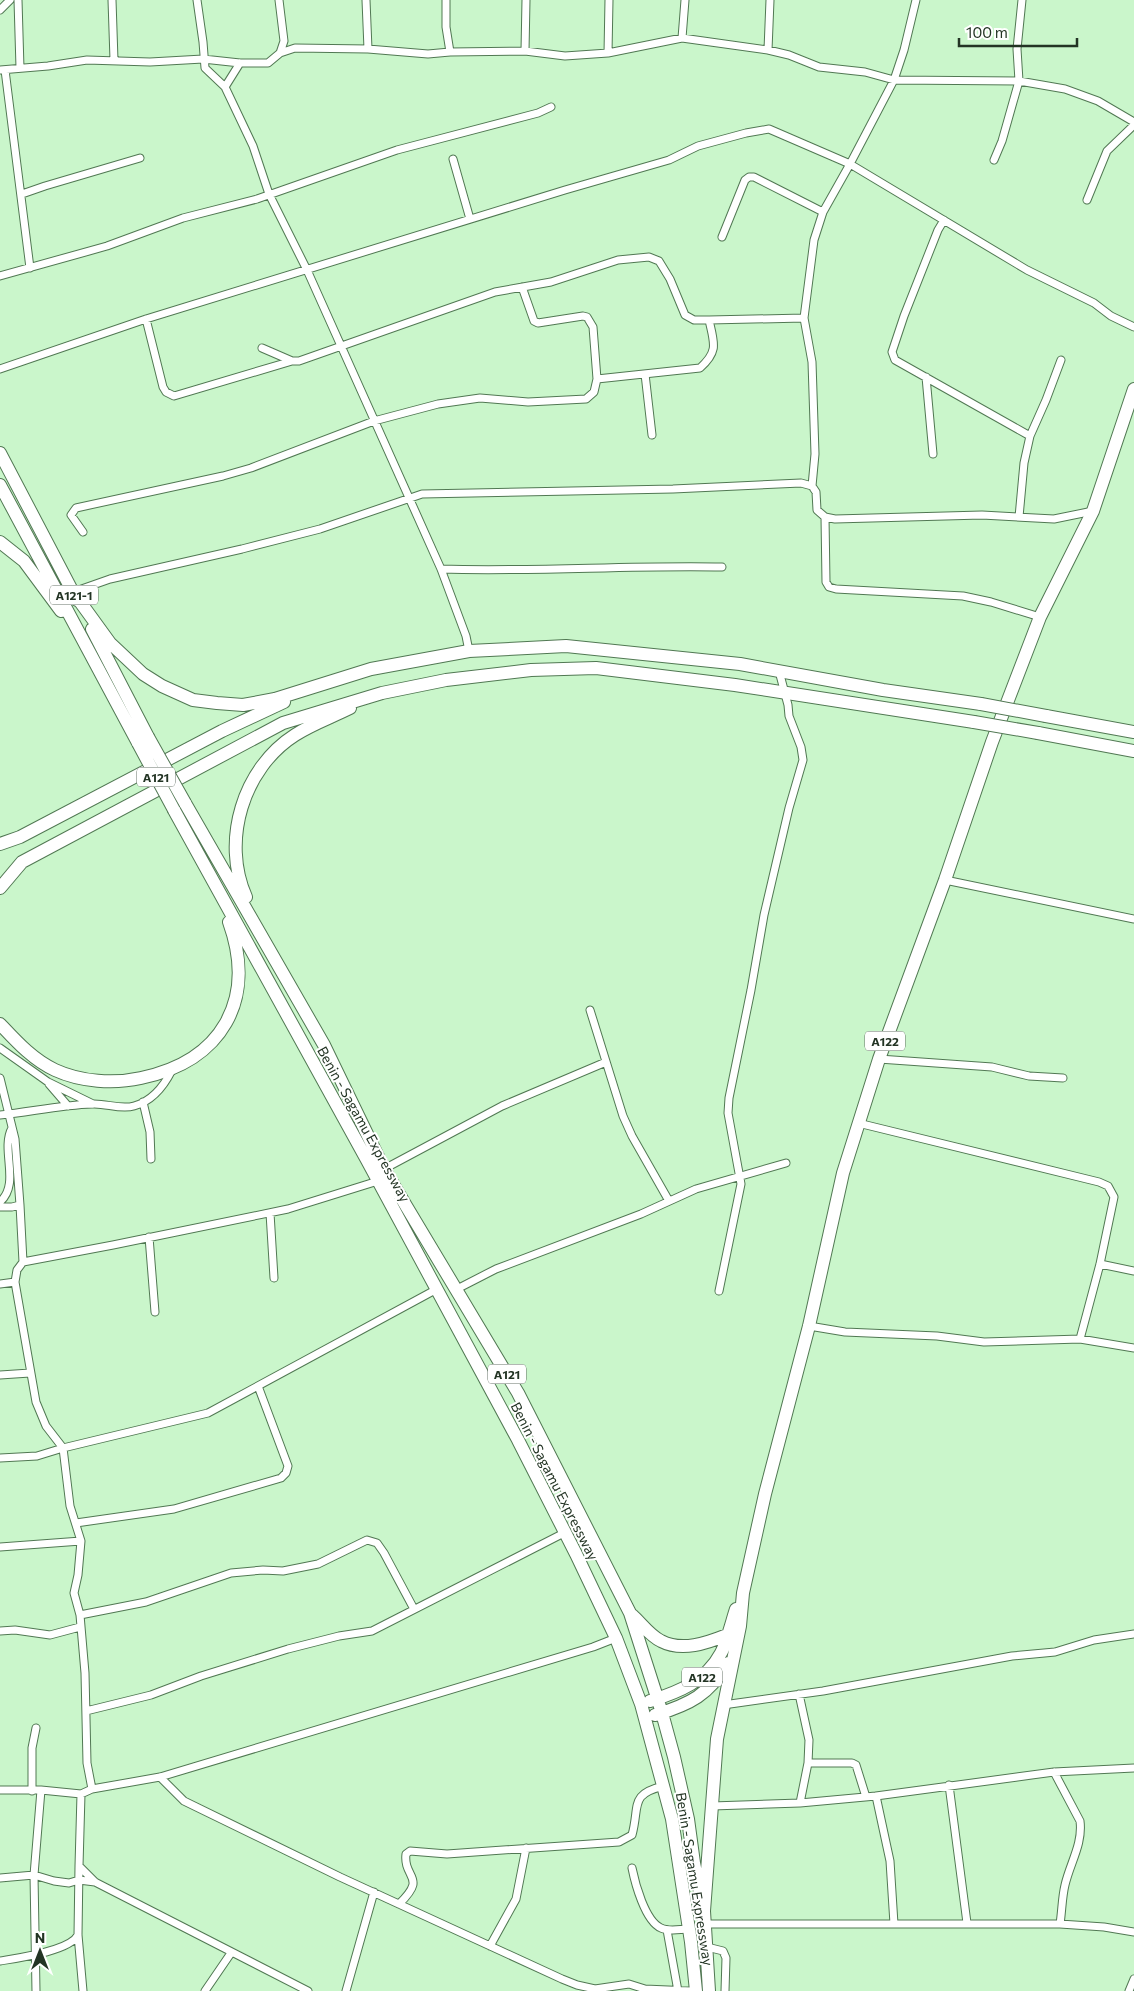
<svg xmlns="http://www.w3.org/2000/svg" width="1134" height="1991" viewBox="0 0 1134 1991" font-family="Commissioner,sans-serif">
<style>
.lines{fill:none;stroke-linecap:round;stroke-linejoin:round}
.street-casing{stroke:#517853;stroke-width:9}
.highway-casing{stroke:#517853;stroke-width:14}
.street{stroke:#fff;stroke-width:7}
.highway{stroke:#fff;stroke-width:12}
.highway-bridge-casing{stroke:#517853;stroke-width:14;stroke-linecap:butt}
.highway-bridge{stroke:#fff;stroke-width:12}
.labels{text-anchor:middle;dominant-baseline:central;stroke-width:4;stroke-linejoin:round;paint-order:stroke}
.shield{fill:#fff;stroke:#657166;stroke-width:1}
.shield-label{font-size:12px;font-weight:bold;fill:#233424}
.street-label{font-size:14px;fill:#233424;stroke:#fff}
</style>
<rect width="100%" height="100%" fill="#caf6cb"/>
<g class="lines">
<defs>
<path id="street" d="M18,0L20,68
M112,0L114,60
M197,0L203,42L205,68L225,87L253,146L269,194L307,270L441,569L466,636L469,651
M279,0L284,41L280,53
M366,0L368,49
M446,0V27L450,52
M916,0L904,50L894,80L850,164L1027,270L1094,303L1111,316L1134,327
M0,10L10,0
M682,38L685,0
M768,50L770,0
M525,51L526,0
M608,53L609,0
M0,70L48,66L87,60L150,62L203,59L240,63H268L280,53L295,48L368,49L428,54L450,52L525,51L565,56L608,53L682,38L768,50L789,55L819,67L865,72L894,80L1019,81L1065,89L1098,101L1134,122
M5,70L30,268
M225,87L240,63
M453,159L470,219
M994,160L1002,141L1019,81L1017,49L1022,0
M22,194L45,186L140,158
M1087,200L1107,151L1134,125
M944,220L938,230L904,316L892,352L895,360L1030,436
M722,237L745,180L749,177H754L823,212
M0,276L107,246L183,218L257,199L397,150L538,113L551,107
M522,287L534,321L538,323L583,316L587,317L593,327L597,379
M146,319L163,387L166,392L174,396L292,361
M262,348L292,361H299L495,292L551,282L618,260L649,257L659,261L670,279L685,315L694,320H709L804,318
M0,369L146,319L565,190L669,160L698,146L746,133L769,129L850,164L823,212L814,240L804,318L812,362L815,454L812,486L816,492L817,510L825,517L835,519L982,515L1054,519L1093,511
M645,374L652,435
M926,377L933,454
M825,517L826,582L829,587L836,589L963,596L991,602L1040,617
M1019,517L1024,463L1030,436L1046,400L1061,360
M83,532L71,515L76,508L223,476L251,468L374,421L438,404L480,398L528,402L586,399L594,392L597,379L700,368C719,351 714,343 709,320
M441,569C535,572 629,565 722,567
M73,592L110,579L242,549L320,529L422,494L673,489L801,483L812,486
M945,880L1134,919
M590,1010L623,1116L632,1136L669,1201
M0,1048L48,1082L93,1104
M879,1059L992,1067L1029,1076L1063,1078
M0,1078L15,1139L20,1205L12,1207H0
M49,1084L68,1106
M143,1102L150,1132L151,1159
M0,1115C30,1112 61,1105 92,1104C106,1103 120,1110 134,1106C153,1101 164,1086 172,1070
M858,1123L1099,1182L1108,1186L1114,1197L1100,1264L1080,1339
M384,1169L502,1106L606,1062
M0,1202C21,1183 0,1150 12,1128
M20,1205L23,1262L17,1270L15,1282L36,1402L46,1426L63,1448L70,1506L81,1541L78,1575L74,1593L80,1615L85,1673L87,1763L92,1789
M270,1213L274,1278
M149,1237L155,1312
M23,1262L113,1245L288,1209L378,1181
M1100,1264L1134,1271
M0,1284L15,1282
M457,1289L496,1269L641,1214L696,1189L786,1163
M719,1291L741,1184L728,1113L729,1098L751,990L764,915L789,808L803,760L801,747L789,716L788,705L779,671
M809,1326L845,1332L937,1336L984,1342L1080,1339L1134,1348
M0,1375L30,1373
M0,1458L37,1456L63,1448L208,1413L437,1289
M76,1523L174,1509L281,1478L286,1473L288,1466L258,1386
M0,1547L81,1541
M80,1615L146,1602L231,1573L263,1570L283,1571L318,1564L367,1540L377,1543L384,1553L414,1609
M0,1631L15,1630L50,1635L80,1627
M799,1694L809,1740L808,1763L800,1803
M723,1705L823,1691L1012,1656L1055,1652L1094,1640L1134,1634
M86,1711L151,1695L201,1676L288,1649L339,1636L372,1631L564,1533
M808,1763H852L856,1765L866,1797
M1054,1772L1080,1821C1083,1844 1070,1863 1065,1885C1062,1897 1062,1911 1060,1924
M160,1777L184,1801L340,1877L562,1979L577,1985L595,1989L629,1984L645,1989L691,1991
M949,1785L967,1923
M0,1790H41L81,1794L92,1789L160,1777L593,1647L616,1638
M32,1791V1748L36,1728
M81,1794L79,1866L95,1882L308,1991
M876,1796L890,1861L894,1924
M712,1806L800,1803L876,1796L1054,1772L1134,1768
M79,1866L78,1935L83,1991
M632,1868C635,1883 645,1921 661,1928C669,1932 680,1929 689,1929
M0,1878L34,1875L54,1881L69,1883L79,1880L95,1882
M399,1904C428,1876 403,1879 406,1854L410,1851L447,1854L619,1842L632,1835C640,1806 629,1794 664,1786
M705,1924H1060L1104,1927L1134,1932
M667,1930L678,1991
M490,1946L516,1899L526,1848
M707,1947L723,1951L726,1958L725,1991
M0,1961C18,1958 70,1951 78,1935
M36,1991L34,1875L41,1790
M205,1991L231,1953
M346,1991L374,1892
M1129,1991L1134,1979"/>
<path id="highway" d="M0,453L77,600
M0,485L138,743
M0,542L24,561L61,611
M73,592L110,643L143,674L162,686L193,700L217,703L243,705L275,699L371,669L469,651L566,646L740,664L883,690L981,704
M92,629L148,737
M1046,716L1134,732
M1038,733L1134,751
M185,803L324,1045L384,1169L518,1393L630,1613L662,1713L674,1757L688,1819L694,1863L704,1911L709,1991
M174,810L367,1160L518,1440L576,1554L616,1638L641,1704L672,1819L691,1942L696,1991
M0,844L20,837L222,731L284,702
M0,888L22,862L283,723L382,693L446,680L531,670L596,668L735,685L974,722
M246,897C221,841 243,768 295,735C312,724 332,717 350,708
M0,1024C16,1041 33,1060 55,1070C81,1082 114,1084 141,1078C222,1061 257,1000 229,922
M632,1615C641,1623 650,1636 661,1641C682,1652 707,1643 727,1635
M650,1701C679,1692 706,1681 721,1653C727,1642 732,1621 736,1609
M655,1715C691,1704 708,1695 728,1663
M704,1911L717,1739L740,1626L743,1593L765,1494L809,1326L843,1173L879,1059L945,880L992,742L1040,617L1093,511L1134,389"/>
</defs>
<!-- street casing -->
<use href="#street" class="street-casing"/>
<!-- highway casing -->
<use href="#highway" class="highway-casing"/>
<!-- street -->
<use href="#street" class="street"/>
<!-- highway -->
<use href="#highway" class="highway"/>
<defs>
<path id="highway-bridge" d="M981,704L1046,716
M974,722L1038,733
M148,737L185,803
M138,743L174,810"/>
</defs>
<!-- highway-bridge casing -->
<use href="#highway-bridge" class="highway-bridge-casing"/>
<!-- highway-bridge -->
<use href="#highway-bridge" class="highway-bridge"/>
</g>
<g class="labels">
<!-- shield labels -->
<g class="shield">
<rect x="50" y="585.5" width="48" height="19" rx="4"/>
<rect x="137" y="767.5" width="38" height="19" rx="4"/>
<rect x="865" y="1031.5" width="40" height="19" rx="4"/>
<rect x="488" y="1364.5" width="38" height="19" rx="4"/>
<rect x="682" y="1667.5" width="40" height="19" rx="4"/>
</g>
<g class="shield-label">
<text x="74" y="595">A121-1</text>
<text x="156" y="777">A121</text>
<text x="885" y="1041">A122</text>
<text x="507" y="1374">A121</text>
<text x="702" y="1677">A122</text>
</g>
<!-- street labels -->
<g class="street-label">
<text transform="translate(364 1124) rotate(61)">Benin - Sagamu Expressway</text>
<text transform="translate(555 1481) rotate(63)">Benin - Sagamu Expressway</text>
<text transform="translate(695 1879) rotate(81)">Benin - Sagamu Expressway</text>
</g>
</g>
<!-- north arrow -->
<g transform="translate(40 1951)" stroke="#ffffff" stroke-width="4" paint-order="stroke">
<path d="M0-4L9 19L0 12L-9 19Z" fill="#233424"/>
<text y="-8" font-size="14" font-weight="bold" text-anchor="middle" fill="#233424">N</text>
</g>
<!-- scale -->
<path d="M959 38v8h118v-8" fill="none" stroke="#233424" stroke-width="2.5"/>
<text x="966" y="38" font-size="15" fill="#233424" stroke="#ffffff" stroke-width="4" paint-order="stroke">100 m</text>
</svg>
